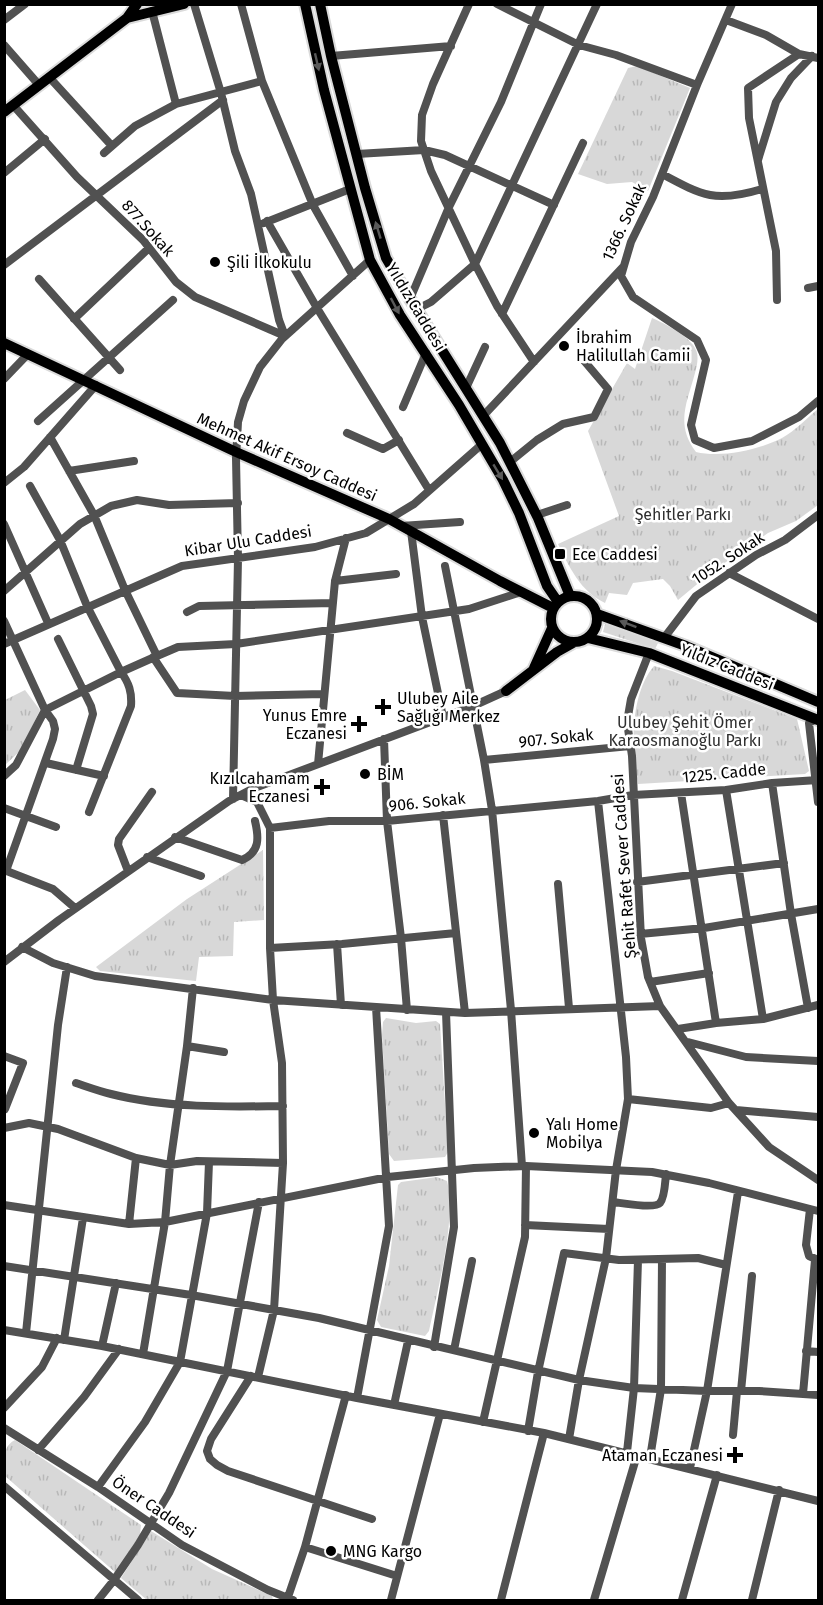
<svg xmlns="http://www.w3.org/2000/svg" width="823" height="1605" viewBox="0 0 823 1605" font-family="'Fira Sans',sans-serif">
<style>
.grass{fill:url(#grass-tufts)}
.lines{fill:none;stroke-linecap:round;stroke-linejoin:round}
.major-casing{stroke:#dbdbdb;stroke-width:14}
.minor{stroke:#515151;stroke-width:8}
.major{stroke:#000;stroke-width:10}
.oneway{fill:#595959}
.poi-dot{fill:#000;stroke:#fff;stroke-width:2}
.labels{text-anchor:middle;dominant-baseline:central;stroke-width:5;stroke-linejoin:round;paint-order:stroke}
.street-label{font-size:16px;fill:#000;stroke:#fff}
.poi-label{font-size:16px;fill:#000;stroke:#fff;text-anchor:start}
.park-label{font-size:16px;fill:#2f2f2f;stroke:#fff}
</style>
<defs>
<pattern id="grass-tufts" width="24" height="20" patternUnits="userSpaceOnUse" patternTransform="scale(1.5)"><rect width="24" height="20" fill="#d8d8d8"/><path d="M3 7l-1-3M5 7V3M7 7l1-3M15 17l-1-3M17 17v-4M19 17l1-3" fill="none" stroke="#b8b8b8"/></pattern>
</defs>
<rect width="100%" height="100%" fill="#fff"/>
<!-- grass -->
<path class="grass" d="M637,66L690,88L648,191L632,182L607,184L578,174L628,68Z
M652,318C664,323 691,337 696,350C699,357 697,366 695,373C687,403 675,424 696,452C721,458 759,450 782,438C795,431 807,418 818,409V505L796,521L768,533L713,571L678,600L670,586L663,579L633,583L627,595L609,593L605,603C580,591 570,568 558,544L619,516L588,431L627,363L635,369Z
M606,620L658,643L655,649L603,632Z
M654,666L672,671L797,719L809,771L805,774L638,784C631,748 630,694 654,666Z
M25,690L40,710L21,750L5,765V700Z
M263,850L264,920L234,922L233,956L199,957L196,981L100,971L96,967L187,899Z
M386,1018L416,1023L436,1021L440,1024L448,1152L445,1157L394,1161L389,1154L382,1035L383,1022Z
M437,1177L447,1181C457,1218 437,1292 429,1331L425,1336L381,1327L377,1320L389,1266L398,1185L401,1182Z
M15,1440L141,1525L140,1535L116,1573L5,1476C5,1462 1,1447 15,1440Z
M151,1531L212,1569L272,1596L273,1600H147L121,1578Z"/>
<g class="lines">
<defs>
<path id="major" d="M137,4L127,18L184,4
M305,4L324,90L370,260L400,315L459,405L503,480L519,513L547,586L558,602
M320,4L331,56L365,188L386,258L410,299L500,443L538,518L570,596
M4,112L127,18
M4,343L236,452L389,519L500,581L553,608
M551 619a23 23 0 1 1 46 0a23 23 0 1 1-46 0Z
M597,614L686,646L818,702
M588,638L649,653L818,720
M534,668L552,628
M506,691L557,652L573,643"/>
</defs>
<!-- major casing -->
<use href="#major" class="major-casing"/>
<!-- minor -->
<path class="minor" d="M194,4L221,93L235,151L251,194L279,320L285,336
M241,4L262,81L313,205L353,276
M469,4L433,84L422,115L421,141L431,171L475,264L497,306L534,362
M497,4L579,45L616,55L697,85
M732,4L697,85L653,197L631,242L621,276L633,297L697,340L706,360L691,425L695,440L714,448L752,441L799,417L818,401
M152,11L176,104
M4,20L25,4
M726,20L766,35L799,54L818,58
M4,45L39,85
M331,56L451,46
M49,77L112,146
M13,105L77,177L143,240L176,282L195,297L285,336
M104,153L135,126L176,104L262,81
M357,154L424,150L445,155L554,205
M758,160L776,102L791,78L812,56
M4,173L45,139
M662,174C703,196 716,203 762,189
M267,221L317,308L429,490
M264,223L350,189
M4,265L223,100
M39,279L120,370
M808,288L818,286
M410,299L449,207L501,102L541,4
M777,300L776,251L749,118L748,88L799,54
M417,309L431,302L475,264L597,4
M502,314L583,143
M74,319L149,248
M4,379L28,354
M466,388L485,347
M403,407L426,353
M484,415L623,267
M38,421L173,300
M347,433L383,449L399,440
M50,437L94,515L125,590L157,656L178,647L236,644L469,609L521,592
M510,462L537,440L563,424L594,417L608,389L580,356
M69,471L134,461
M4,483L24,467L96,385
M30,486L60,540L87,606L121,672L157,656
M537,515L567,505
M4,524L48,623
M401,526L460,522
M411,531L422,617L443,717
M445,566L484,760L492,810L511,1010L522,1166
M729,573L818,619
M335,581L396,574
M4,591L80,524L111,506L137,500L169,505L238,503
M187,612L199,606L333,603
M4,621L45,710L53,721L55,729L53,739L6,871
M664,638L696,596L756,555L785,540L818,515
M58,639L91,706L93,714L76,770
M4,644L182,566L315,547L366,533L414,504L481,445
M649,653L631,699L627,722L632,756L641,938L648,977L660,1006L729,1103L769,1147L818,1180
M153,657L177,693L235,696L324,694
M818,718L809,723L818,802
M384,739L387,821L401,938L407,1010
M484,760L630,746
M46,763L104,776
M318,764L335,581L346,538
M4,776L16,765L45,710L121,672C129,683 132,692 131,706L89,812
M772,783L791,914L808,1008
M726,790L763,1019
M681,793L716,1023
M241,795L257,802L270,828L329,821H387L598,801L633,795L726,790L772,783L818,780
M233,799L238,559L236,458L238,422L244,401L260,367L282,339L370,260
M4,808L56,827
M443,815L465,1013
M175,837L242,860C260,852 259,838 255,821
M147,857L201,876
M4,870L53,889L75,908
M128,871L118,845L119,839L152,792
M637,882L784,863
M558,884L569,1008
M640,934L704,928L818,909
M337,944L341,1005
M22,947L53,963L95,976L273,1000L465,1013L660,1006
M270,948L342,944L456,933
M4,962L59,920L229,801L252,789L473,706L506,691
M650,982L709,973
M678,1029L716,1023L763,1019L818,1005
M688,1042L746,1057L818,1061
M187,1046L224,1052
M4,1056L23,1063L5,1109
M76,1083C88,1087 99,1091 111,1094C166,1108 227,1107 283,1106
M628,1099L711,1108L729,1103
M736,1110L818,1117
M4,1128L29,1123L58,1129L136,1158L170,1165L197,1161L283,1163
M613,1202C622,1203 655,1209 660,1203C665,1197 665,1182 666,1174
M4,1205L129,1224L165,1222L388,1177L474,1168L526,1166L652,1172L709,1183L818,1211
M810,1209L806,1245L809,1256L818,1260
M129,1224L136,1158
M525,1225L609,1229
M4,1266L191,1295L319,1318L579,1380L634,1388L707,1391H759L818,1395
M4,1330L102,1346L357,1398L544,1433L818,1501
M26,1333L58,1025L67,967
M64,1340L83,1218
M102,1346L116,1283
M434,1347L454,1227L446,1012
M454,1350L472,1261
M806,1351L818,1352
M143,1354L165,1222L170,1165L187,1046L193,988
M251,1376L211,1439L207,1451L210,1459L217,1465L228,1471L372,1519
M258,1377L274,1310L283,1163L282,1063L273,1000L270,948V828
M741,1391L752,1276
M803,1394L815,1260
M357,1398L389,1226L376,1007
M394,1405L408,1341
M4,1408L42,1367L57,1338
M483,1422L525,1237L526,1166
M4,1428L98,1487L182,1545L268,1590L293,1600
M528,1431L538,1372L564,1253L619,1260L698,1258L726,1265
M733,1435L737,1391
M569,1439L579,1380L606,1258L616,1170L628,1099L626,1057L598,801
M38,1450L84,1397L119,1349
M627,1452L634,1388L638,1260
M650,1458L661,1389L662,1259
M690,1468L707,1391L738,1192
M4,1486L138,1600
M98,1487L145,1422L180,1362L207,1213L209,1162
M305,1547L397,1576
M98,1600L114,1580L138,1545L169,1493L227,1371L259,1202
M287,1600L305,1547L346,1395
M391,1600L440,1414
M501,1600L544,1433
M594,1600L637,1455
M682,1600L717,1475
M752,1600L779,1490"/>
<!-- major -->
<use href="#major" class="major"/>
</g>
<!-- one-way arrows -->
<defs><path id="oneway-solid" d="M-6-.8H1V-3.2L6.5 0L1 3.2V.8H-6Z" transform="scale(1.5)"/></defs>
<g class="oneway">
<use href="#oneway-solid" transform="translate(317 62) rotate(77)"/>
<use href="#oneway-solid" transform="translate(378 230) rotate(-107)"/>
<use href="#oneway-solid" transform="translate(395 306) rotate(62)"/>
<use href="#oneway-solid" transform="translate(498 472) rotate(59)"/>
<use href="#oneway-solid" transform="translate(628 624) rotate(-159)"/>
</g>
<!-- markers -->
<g class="poi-dot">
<circle cx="215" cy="262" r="6"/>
<circle cx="564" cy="346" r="6"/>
<rect x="554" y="548" width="12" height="12" rx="3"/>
<path d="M380 698h6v6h6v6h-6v6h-6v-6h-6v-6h6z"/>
<path d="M356 715h6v6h6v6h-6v6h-6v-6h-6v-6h6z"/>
<circle cx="365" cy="774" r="6"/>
<path d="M319 778h6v6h6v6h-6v6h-6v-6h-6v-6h6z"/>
<circle cx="534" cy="1133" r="6"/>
<path d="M732 1446h6v6h6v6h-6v6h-6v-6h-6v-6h6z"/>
<circle cx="331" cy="1551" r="6"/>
</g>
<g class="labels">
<!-- street labels -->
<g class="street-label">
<text transform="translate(624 222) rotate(-65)">1366. Sokak</text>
<text transform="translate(148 228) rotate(48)">877.Sokak</text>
<text transform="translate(416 307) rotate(59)">Yıldız Caddesi</text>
<text transform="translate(287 457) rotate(24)">Mehmet Akif Ersoy Caddesi</text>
<text transform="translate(248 541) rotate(-9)">Kibar Ulu Caddesi</text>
<text transform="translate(728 558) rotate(-33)">1052. Sokak</text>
<text transform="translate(727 667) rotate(22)">Yıldız Caddesi</text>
<text transform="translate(556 738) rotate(-6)">907. Sokak</text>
<text transform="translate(724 773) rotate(-6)">1225. Cadde</text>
<text transform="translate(427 802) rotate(-6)">906. Sokak</text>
<text transform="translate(624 866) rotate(-94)">Şehit Rafet Sever Caddesi</text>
<text transform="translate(154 1507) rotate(34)">Öner Caddesi</text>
</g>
<!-- poi labels -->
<g class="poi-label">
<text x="227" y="262">Şili İlkokulu</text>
<text x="576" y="337">İbrahim<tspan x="576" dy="18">Halilullah Camii</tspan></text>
<text x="572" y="554">Ece Caddesi</text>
<text x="397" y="698">Ulubey Aile<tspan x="397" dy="18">Sağlığı Merkez</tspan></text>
<text x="347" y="715" text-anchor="end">Yunus Emre<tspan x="347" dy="18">Eczanesi</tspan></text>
<text x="377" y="774">BİM</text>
<text x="310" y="778" text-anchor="end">Kızılcahamam<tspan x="310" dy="18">Eczanesi</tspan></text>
<text x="546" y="1124">Yalı Home<tspan x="546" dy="18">Mobilya</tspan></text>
<text x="723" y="1455" text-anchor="end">Ataman Eczanesi</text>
<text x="343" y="1551">MNG Kargo</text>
</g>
<!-- park labels -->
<g class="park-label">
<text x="683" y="514">Şehitler Parkı</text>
<text x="685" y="722">Ulubey Şehit Ömer<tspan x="685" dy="18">Karaosmanoğlu Parkı</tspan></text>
</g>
</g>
<!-- border -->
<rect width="823" height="1605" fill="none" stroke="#000000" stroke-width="12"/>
</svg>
